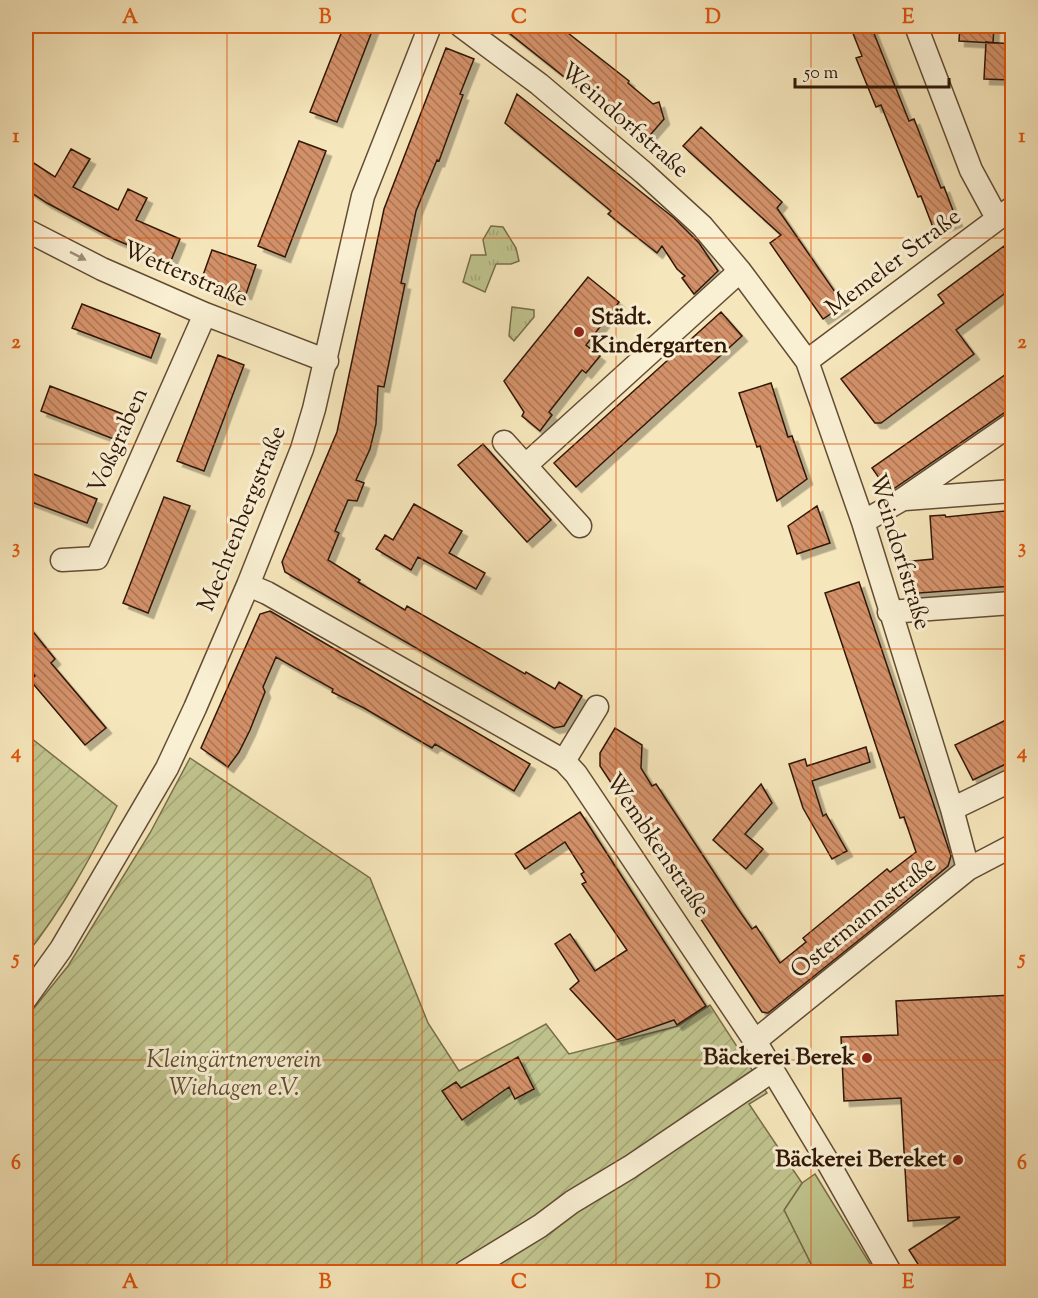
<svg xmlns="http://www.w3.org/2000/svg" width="1038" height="1298" viewBox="0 0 1038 1298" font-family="'Sorts Mill Goudy',serif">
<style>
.grass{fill:#c0c48e;stroke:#786e4a;stroke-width:1.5}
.park{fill:url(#park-tufts);stroke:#786e4a;stroke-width:1.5}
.garden{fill:url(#garden-furrows);stroke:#786e4a;stroke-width:1.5}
.building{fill:url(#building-back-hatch);stroke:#311807;stroke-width:1.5;filter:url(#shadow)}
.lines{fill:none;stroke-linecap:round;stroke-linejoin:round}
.minor-casing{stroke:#624c34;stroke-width:25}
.minor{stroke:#f9efd3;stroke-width:22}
.oneway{fill:#9f8e77}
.grid{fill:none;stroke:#df560c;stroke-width:1.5;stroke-opacity:0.55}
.poi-dot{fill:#8f2418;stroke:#f9efd3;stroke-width:2}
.labels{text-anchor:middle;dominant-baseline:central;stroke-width:6;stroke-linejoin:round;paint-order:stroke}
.street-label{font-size:24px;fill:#311807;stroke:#f9efd3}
.poi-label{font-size:24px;font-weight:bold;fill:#311807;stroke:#f9efd3;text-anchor:end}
.park-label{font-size:24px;font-style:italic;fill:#5c4c30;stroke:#f9efd3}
.neatline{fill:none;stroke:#df560c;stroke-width:2}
.grid-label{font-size:20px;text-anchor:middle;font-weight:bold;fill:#df560c}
</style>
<defs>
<pattern id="park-tufts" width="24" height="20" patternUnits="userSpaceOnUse" patternTransform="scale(1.5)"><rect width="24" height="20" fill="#c0c48e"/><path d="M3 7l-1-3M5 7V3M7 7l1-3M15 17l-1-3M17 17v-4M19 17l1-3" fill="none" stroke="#a5a879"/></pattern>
<pattern id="garden-furrows" width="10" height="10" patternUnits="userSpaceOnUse" patternTransform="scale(1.5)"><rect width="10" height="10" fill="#c0c48e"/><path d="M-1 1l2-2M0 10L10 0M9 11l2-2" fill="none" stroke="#a5a879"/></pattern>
<pattern id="building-back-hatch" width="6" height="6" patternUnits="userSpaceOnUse" patternTransform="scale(1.5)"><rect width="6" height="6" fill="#d39169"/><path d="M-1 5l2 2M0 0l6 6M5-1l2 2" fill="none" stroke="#ac7554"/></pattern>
<filter id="shadow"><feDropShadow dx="5.5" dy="5.5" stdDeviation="0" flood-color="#0004"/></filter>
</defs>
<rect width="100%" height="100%" fill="#f6e6bb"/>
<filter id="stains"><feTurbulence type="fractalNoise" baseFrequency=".00333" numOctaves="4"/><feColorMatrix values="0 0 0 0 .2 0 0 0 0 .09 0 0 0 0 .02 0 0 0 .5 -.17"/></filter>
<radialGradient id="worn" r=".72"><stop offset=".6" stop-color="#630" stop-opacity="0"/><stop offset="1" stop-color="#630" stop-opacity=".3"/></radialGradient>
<!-- grass -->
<path class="grass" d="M815,1174L875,1272H815L784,1210L802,1183Z"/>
<!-- park -->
<path class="park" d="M491,226L503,227L516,248L519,261L511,264H496L485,292L463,282L471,255H486L483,240Z
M512,307L534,310V317L514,341L509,336Z"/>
<!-- garden -->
<path class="garden" d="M26,734L117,806C91,857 62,910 26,955Z
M190,758L370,878L428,1023L459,1071L546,1024L569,1054L678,1026L710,1005L767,1093L749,1104L802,1183L784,1210L815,1272H26V1018L68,966L150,833Z"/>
<!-- building -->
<path class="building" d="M344,26H374L337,122L310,112Z
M500,26H559L629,81L628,83L653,104L659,102L664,119L645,141Z
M850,26H871L909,121L914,119L941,188L944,187L957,221L934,230L921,196L918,197L881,105L876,107L856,58L862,56Z
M960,26H994L993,43L959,41Z
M986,42L1012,44V80L984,79Z
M446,48L474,59L460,94L463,95L439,161L437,160L416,211L401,283L405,284L384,387L378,386L376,424L370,449L356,480L364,483L357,501L348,500L335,531L339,533L328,560L360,580L358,582L405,610L407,606L525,674L526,672L555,689L559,682L582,696L564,726L554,728L285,572L282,562L337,432L384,209Z
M517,94L674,218L699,243L718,271L694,294L682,278L685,276L677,269L662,246L657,253L608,214L611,211L505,123Z
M701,127L782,202L777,208L844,305L823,319L770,243L781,235L683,146Z
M299,141L326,151L285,257L258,246Z
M71,149L90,159L73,187L118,210L128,189L147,198L136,220L180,239L170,263L114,239L47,203L26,189V158L55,177Z
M1004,246L1012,258V288L956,330L974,354L881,423H875L841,379L944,303L938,295Z
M212,250L256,265L246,294L202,278Z
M588,277L619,302L586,345L600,356L586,373L582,370L549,412L552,415L540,431L522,416L524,412L504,381Z
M82,304L160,334L151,358L72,328Z
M721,312L742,336L576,487L554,463Z
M218,355L244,365L204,471L177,461Z
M1012,370V411L1004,413L889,492L872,468Z
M771,383L788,437L792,436L807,479L777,501L760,446L757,447L739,393Z
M50,386L128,416L119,441L41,411Z
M483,444L551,520L527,542L458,465Z
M26,471L97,499L87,523L26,500Z
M164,497L190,506L148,613L123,603Z
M414,504L462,531L449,553L485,573L476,589L418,557L411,570L376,549L385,535L393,540Z
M817,506L830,543L797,554L788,526Z
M1005,511V513L1012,512V586L906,594L903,562L933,559L930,516L945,515L946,517Z
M859,582L951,856L948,866L869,932L768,1013L762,1012L600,766V753L615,728L642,745L641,768L652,786L656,784L738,909L752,929L756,926L780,963L806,942L803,938L887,869L890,872L916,852L904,817L900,818L825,593Z
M270,611L530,764L514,791L435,744L432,748L364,708L332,692L333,689L276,657L263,687L265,692L250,730L239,752L228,767L201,748L260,614Z
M26,623L55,659L51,663L106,728L85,745L30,680L35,676L26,665Z
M1012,717V761L973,780L955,745Z
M866,747L870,762L812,781L823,816L826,814L847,851L832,859L803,808L789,764L805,759L807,766Z
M761,784L772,803L745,834L763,849L746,869L713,840Z
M580,812L706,1006L677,1025L674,1020L617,1040L570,989L579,981L555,944L570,934L595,971L627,950L582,884L586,882L581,874L584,872L565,842L525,869L515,854Z
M1012,995V1272H923L909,1250L960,1217L908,1221L901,1098L844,1101L841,1037L898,1035L896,1001Z
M518,1057L534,1089L515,1099L509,1087L462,1120L442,1091L456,1082L461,1088Z"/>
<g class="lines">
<defs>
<path id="minor" d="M461,26L539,84L644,173L702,226L740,271L807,361L863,522L952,809L968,869
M916,26L971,170L997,218
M26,230L102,269L205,314L327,361
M807,361L1012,208
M504,442L580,526
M526,465L740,271
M905,499L1012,491
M863,522L903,499L1012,424
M62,560L97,558L205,314
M248,585L267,593L564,761L576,774L755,1041L826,1159L890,1272
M889,612L1012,603
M564,761L597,707
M952,809L1012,780
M26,998L61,949L167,768L195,708L248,585L302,449L314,409L363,196L430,26
M755,1041L968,869L1012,846
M465,1272L540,1226L572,1202L630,1167L772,1071"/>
</defs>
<!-- minor casing -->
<use href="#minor" class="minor-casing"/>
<!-- minor -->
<use href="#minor" class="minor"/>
</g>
<!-- one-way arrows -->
<defs><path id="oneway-solid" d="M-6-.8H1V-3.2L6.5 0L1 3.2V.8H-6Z" transform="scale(1.5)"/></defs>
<use class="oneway" href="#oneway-solid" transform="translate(78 256) rotate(27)"/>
<!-- grid -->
<path class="grid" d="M227,26V1272M422,26V1272M616,26V1272M811,26V1272M26,238H1012M26,444H1012M26,649H1012M26,854H1012M26,1060H1012"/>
<!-- markers -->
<g class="poi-dot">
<circle cx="579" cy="332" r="6"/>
<circle cx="867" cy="1058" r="6"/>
<circle cx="958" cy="1160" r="6"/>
</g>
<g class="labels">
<!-- street labels -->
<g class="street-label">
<text transform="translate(624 121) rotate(41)">Weindorfstraße</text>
<text transform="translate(894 263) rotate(-37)">Memeler Straße</text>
<text transform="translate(185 275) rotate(23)">Wetterstraße</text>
<text transform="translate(119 441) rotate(-66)">Voßgraben</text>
<text transform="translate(243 519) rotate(-68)">Mechtenbergstraße</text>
<text transform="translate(899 552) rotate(73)">Weindorfstraße</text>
<text transform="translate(657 846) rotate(56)">Wembkenstraße</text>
<text transform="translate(864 918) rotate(-39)">Ostermannstraße</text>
</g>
<!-- poi labels -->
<g class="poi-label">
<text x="591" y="318" text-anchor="start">Städt.<tspan x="591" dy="28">Kindergarten</tspan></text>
<text x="855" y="1058">Bäckerei Berek</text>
<text x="946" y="1160">Bäckerei Bereket</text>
</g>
<!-- park labels -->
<g class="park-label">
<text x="234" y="1061">Kleingärtnerverein<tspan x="234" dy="28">Wiehagen e.V.</tspan></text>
</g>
</g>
<!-- margin -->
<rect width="1038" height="1298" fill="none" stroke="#f6e6bb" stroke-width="66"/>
<!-- scale -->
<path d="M795 78v9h154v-9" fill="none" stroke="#311807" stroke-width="3"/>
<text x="804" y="78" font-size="18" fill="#311807" stroke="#f9efd3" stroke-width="4.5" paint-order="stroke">50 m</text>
<rect x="33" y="33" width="972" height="1232" class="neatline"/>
<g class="grid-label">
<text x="130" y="23">A</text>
<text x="325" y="23">B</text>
<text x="519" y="23">C</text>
<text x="713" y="23">D</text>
<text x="908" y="23">E</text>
<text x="16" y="142">1</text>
<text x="1022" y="142">1</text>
<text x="16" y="348">2</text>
<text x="1022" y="348">2</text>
<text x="16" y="553">3</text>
<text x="1022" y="553">3</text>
<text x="16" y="758">4</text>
<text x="1022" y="758">4</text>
<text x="16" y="964">5</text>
<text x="1022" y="964">5</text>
<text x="16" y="1169">6</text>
<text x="1022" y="1169">6</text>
<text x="130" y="1288">A</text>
<text x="325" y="1288">B</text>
<text x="519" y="1288">C</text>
<text x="713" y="1288">D</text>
<text x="908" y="1288">E</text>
</g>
<rect width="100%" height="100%" filter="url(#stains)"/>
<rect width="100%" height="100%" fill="url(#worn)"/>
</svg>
